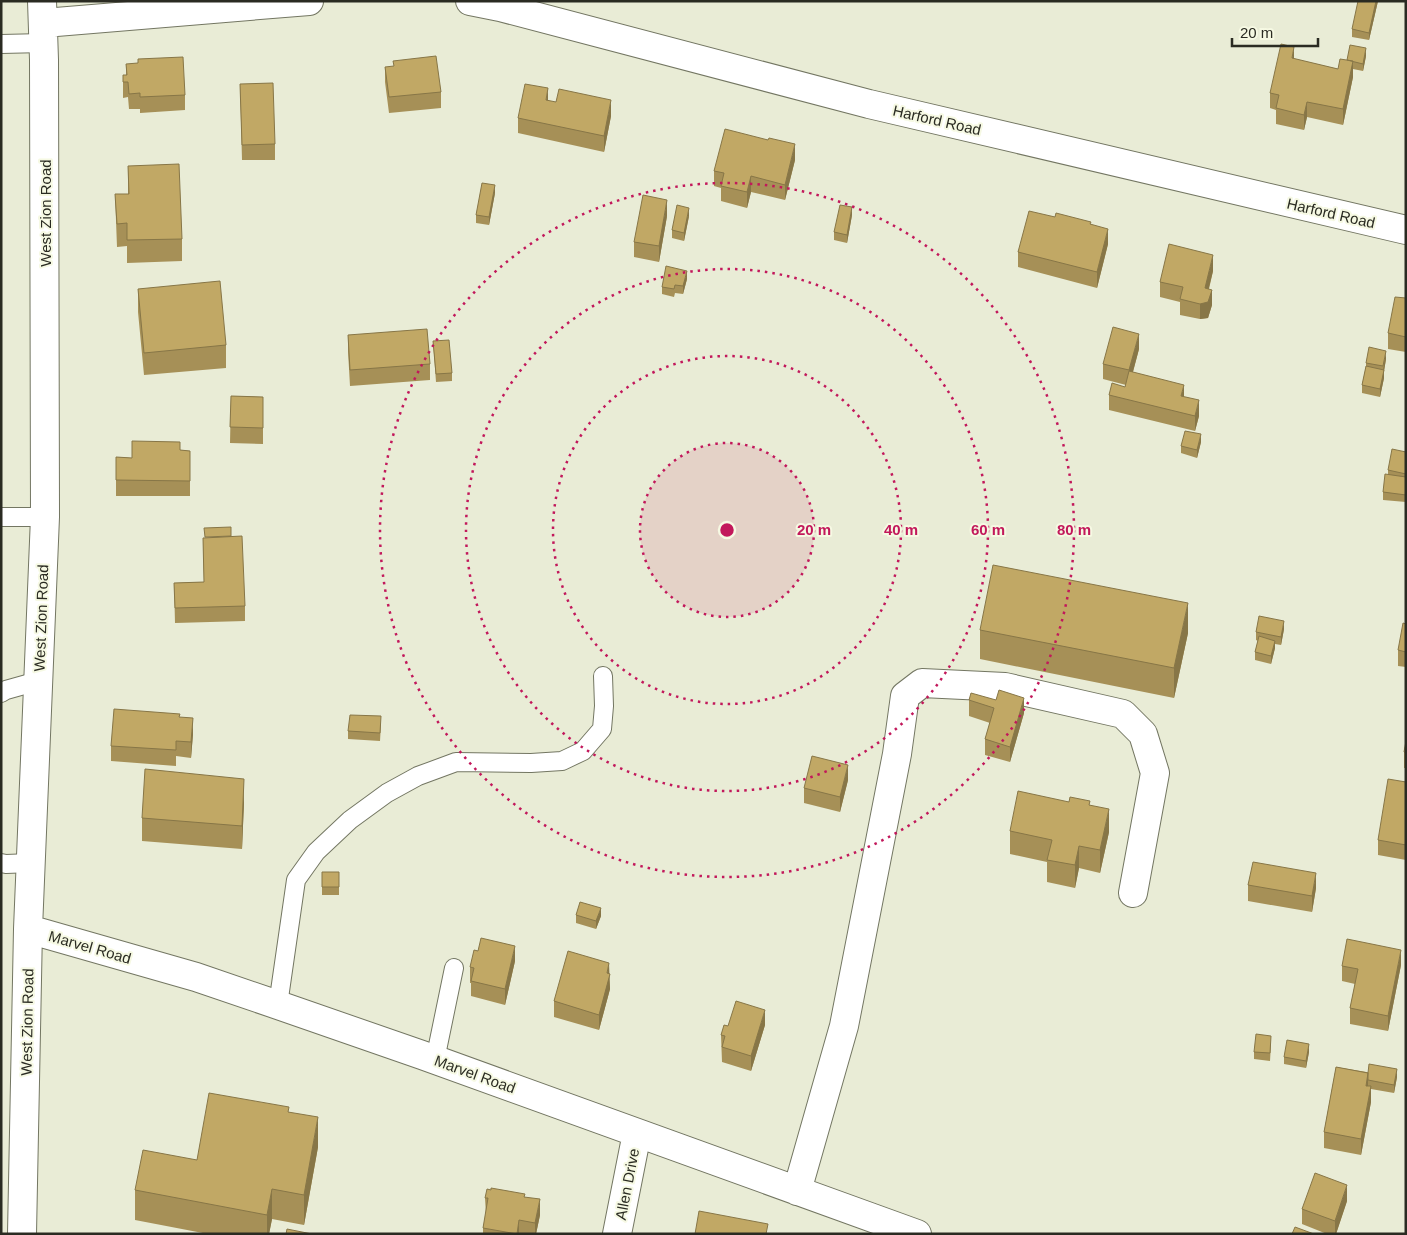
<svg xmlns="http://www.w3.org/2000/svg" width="1407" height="1235" viewBox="0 0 1407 1235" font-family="Arial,sans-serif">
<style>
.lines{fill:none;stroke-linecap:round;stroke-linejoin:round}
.service-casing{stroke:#737662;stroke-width:20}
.minor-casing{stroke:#737662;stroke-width:30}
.service{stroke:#fff;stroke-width:18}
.minor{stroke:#fff;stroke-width:28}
.wall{fill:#a69057}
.shaded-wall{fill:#877647}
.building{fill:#c1a865;stroke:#877647}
.ring{fill:none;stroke:#c2185b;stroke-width:2.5;stroke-dasharray:2.5 5}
.labels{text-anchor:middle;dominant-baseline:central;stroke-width:4;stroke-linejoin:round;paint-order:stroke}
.street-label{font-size:15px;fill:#2a2b22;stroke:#f6f9e3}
.centre{fill:#c2185b;stroke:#f6f9e3;stroke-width:2.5}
.ring-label{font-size:15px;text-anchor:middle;font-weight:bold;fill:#c2185b;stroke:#f6f9e3;stroke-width:4;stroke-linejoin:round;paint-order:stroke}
</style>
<rect width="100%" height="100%" fill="#e9ecd6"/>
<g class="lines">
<defs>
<path id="service" d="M1,44L44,43
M1,517H45
M1,693L6,690L38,681
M1,863L6,864L31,863
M278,1005L296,880L316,852L350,820L387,793L418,776L456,762L531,763L562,761L583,751L602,729L604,706L603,676
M435,1060L454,968"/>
<path id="minor" d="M470,1L500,7L869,104L1406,230
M44,23L309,1
M28,929L196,977L278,1005L422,1055L917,1234
M797,1191L844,1026L897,754L905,696L922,683L1005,687L1123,714L1143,734L1155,773L1133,893
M22,1234L28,929L45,517L44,60L42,1
M617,1234L637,1133"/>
</defs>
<!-- service casing -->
<use href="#service" class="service-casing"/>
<!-- minor casing -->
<use href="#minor" class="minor-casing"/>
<!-- service -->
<use href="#service" class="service"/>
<!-- minor -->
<use href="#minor" class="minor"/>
</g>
<!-- wall -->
<path class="wall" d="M1378,1L1369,40L1352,37V29Z
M1366,56L1363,71L1353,69V77L1343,125L1307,117L1304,130L1276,124V110L1270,108V93L1294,59L1338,69Z
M126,64L185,95V110L140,113V109H129L128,97L123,98V75H126Z
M385,67L441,92V108L389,113L385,82Z
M240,84L275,144V160H242Z
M548,101L611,116L604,152L518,133V118Z
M795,160L785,200L751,192L747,208L721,201V188L714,186V171Z
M128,166L182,239V261L127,263V246L117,247L115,194H128Z
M495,193L489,225L476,223V215Z
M852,215L847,243L834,240V232Z
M667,216L659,262L634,257V242Z
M689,216L684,241L672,238V230Z
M1055,217L1091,224L1108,244L1097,288L1018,267V252Z
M1213,271L1209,289L1212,305L1208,318L1200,319L1180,315V302L1160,297V282Z
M687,279L683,294L675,293L674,297L662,294V287Z
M138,289L226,345V368L144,375L138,312Z
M1406,298V352L1388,349V333Z
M348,335L430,364V380L350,386L348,351Z
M433,341L452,373V381L436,382Z
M1139,349L1133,372L1184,397L1199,416L1195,431L1109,410V395L1125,387L1126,385L1103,379V364Z
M1386,359L1384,371V378L1380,397L1362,393V385L1366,367V363Z
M231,396L263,397V444L230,443Z
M1201,442L1197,458L1181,453V446Z
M180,450L190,451V496H116V457L132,458Z
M1406,452V502L1383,500V492L1388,475V470Z
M231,536L245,606V621L175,623L174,583L204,582L203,538Z
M1406,624V667L1398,666V650Z
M1284,629L1281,645L1275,644V648L1271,664L1255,660V652L1258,641L1256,640V632Z
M980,630L1188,633L1174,698L980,659Z
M969,700L1024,713L1010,762L985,755V739L990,723L969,716Z
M180,717L193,734L191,758L176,756V766L111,761V746Z
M381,724L380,741L348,739V731Z
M1406,741V768H1404V752Z
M848,780L840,812L804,803V788Z
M1406,782V860L1378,855V840Z
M244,802L242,849L142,841V818Z
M1069,802L1090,805L1109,832L1100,873L1079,868L1075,888L1047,882V862L1010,854V831Z
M322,872H339V895H322Z
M1248,885L1316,888L1312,912L1248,901Z
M576,915L601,916L596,929L576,923Z
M515,961L505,1005L471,996V983H470V967Z
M1401,965L1388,1031L1350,1024V1008L1355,984L1342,981V966Z
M609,974L610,989L599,1030L554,1017V1001Z
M765,1025L751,1071L722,1062L721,1035L728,1026Z
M1271,1044L1270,1061L1254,1059V1052Z
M1309,1052L1306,1068L1284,1064V1057Z
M1336,1067L1397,1077L1394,1093L1371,1089V1102L1361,1155L1324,1148V1132Z
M289,1112L318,1147L304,1225L272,1219L269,1234H208L135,1220V1190L197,1160Z
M525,1197L540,1215L536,1234H483V1228L486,1214L485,1198Z
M1347,1201L1336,1234H1327L1302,1224V1209Z"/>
<!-- shaded-wall -->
<path class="shaded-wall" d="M1376,1H1378L1369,40V33Z
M1294,47V63L1292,58Z
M1366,48V56L1363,71V64Z
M1353,61V77L1343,125V109Z
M548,88V104L546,100Z
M611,100V116L604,152V136Z
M1307,102V117L1304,130V115Z
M795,144V160L785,200V185Z
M751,176V192L747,208V192Z
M495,185V193L489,225V217Z
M667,200V216L659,262V246Z
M852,207V215L847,243V235Z
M689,208V216L684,241V233Z
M1108,229V244L1097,288V272Z
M1213,255V271L1205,303L1212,290V305L1208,318L1200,319V304L1205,288Z
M687,271V279L683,294V286Z
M1139,334V349L1129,386V370Z
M1386,351V359L1384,371V378L1380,397V389Z
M1184,385V400L1181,396Z
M1199,400V416L1195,431V416Z
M1201,434V442L1197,458V450Z
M1188,603V633L1174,698V668Z
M1284,621V629L1281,645V637Z
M1275,641V648L1271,664V656Z
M1024,698V713L1010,762V747Z
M193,718V734L191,758V742Z
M848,765V780L840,812V797Z
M244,779V802L242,849V826Z
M1109,809V832L1100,873V850Z
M1079,846V868L1075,888V865Z
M1316,873V888L1312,912V896Z
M601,908V916L596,929V921Z
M515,946V961L505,1005V989Z
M1401,950V965L1388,1031V1016Z
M609,963L610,989L599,1030V1015L607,973Z
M765,1010V1025L751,1071V1056Z
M1309,1044V1052L1306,1068V1061Z
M1397,1069V1077L1394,1093V1085Z
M1368,1073V1088L1366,1086Z
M1371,1086V1102L1361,1155V1139Z
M318,1117V1147L304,1225V1195Z
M1347,1185V1201L1336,1234H1335V1221Z
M272,1189V1219L269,1234H267V1215Z
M540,1199V1215L536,1234H535V1223Z
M519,1220V1234H517Z"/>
<!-- building -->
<path class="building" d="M1358,1H1376L1369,33L1352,29Z
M1281,44L1294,47L1292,58L1338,69L1340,59L1353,61L1343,109L1307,102L1304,115L1276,108L1279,95L1270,93Z
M1350,45L1366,48L1363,64L1347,60Z
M436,56L441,92L389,97L385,67L394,66L393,61Z
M183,57L185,95L140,97V93L129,94L128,82H123V75H127L126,64L138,63V59Z
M273,83L275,144L242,145L240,84Z
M525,84L548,88L546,100L556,102L559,89L611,100L604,136L518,118Z
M725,129L768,140L769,138L795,144L785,185L751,176L747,192L721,186L724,173L714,171Z
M179,164L182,239L127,240V223L117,224L115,194H129L128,166Z
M482,183L495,185L489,217L476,215Z
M643,195L667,200L659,246L634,242Z
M677,205L689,208L684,233L672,230Z
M840,205L852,207L847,235L834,232Z
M1029,211L1055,217L1056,213L1091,222L1090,224L1108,229L1097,272L1018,252Z
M1169,244L1213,255L1205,288L1212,290L1208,302L1200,304L1180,299L1183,287L1160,282Z
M666,266L687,271L683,286L675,285L674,289L662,287Z
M220,281L226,345L144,353L138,289Z
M1395,297L1406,298V337L1388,333Z
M1113,327L1139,334L1129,370L1103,364Z
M427,329L430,364L350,370L348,335Z
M449,340L452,373L436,374L433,341Z
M1369,347L1386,351L1383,366L1366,363Z
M1366,366L1384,370L1380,389L1362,385Z
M1129,371L1184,385L1181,396L1199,400L1195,416L1109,395L1112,383L1125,387Z
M231,396L263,397V428L230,427Z
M1185,431L1201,434L1197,450L1181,446Z
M132,441L180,442V450L190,451V481L116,480V457L132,458Z
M1392,449L1406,452V474L1388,470Z
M1385,474L1406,477V495L1383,492Z
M231,527V536L205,537L204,528Z
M242,536L245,606L175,608L174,583L204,582L203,538Z
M993,565L1188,603L1174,668L980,630Z
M1259,616L1284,621L1281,637L1256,632Z
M1403,623L1406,624V652L1398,650Z
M1259,636L1275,641L1271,656L1255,652Z
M999,690L1024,698L1010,747L985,739L994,708L969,700L971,693L996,700Z
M114,709L180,714L179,717L193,718L191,742L176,741V750L111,746Z
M350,715L381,716L380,733L348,731Z
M1406,741V753L1404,752Z
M812,756L848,765L840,797L804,788Z
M145,769L244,779L242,826L142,818Z
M1388,779L1406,782V845L1378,840Z
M1018,791L1069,802L1070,797L1090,801L1089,805L1109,809L1100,850L1079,846L1075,865L1047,860L1052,840L1010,831Z
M1253,862L1316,873L1312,896L1248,885Z
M322,872H339V887H322Z
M580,902L601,908L596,921L576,915Z
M481,938L515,946L505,989L471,981L474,968L470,967L474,950L478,951Z
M1347,939L1401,950L1388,1016L1350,1008L1358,969L1342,966Z
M568,951L609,963L607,973L610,974L599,1015L554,1001Z
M736,1001L765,1010L751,1056L722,1047L725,1036L721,1035L724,1025L728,1026Z
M1256,1034L1271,1036L1270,1053L1254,1052Z
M1287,1040L1309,1044L1306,1061L1284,1057Z
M1369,1064L1397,1069L1394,1085L1368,1080V1073Z
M1336,1067L1368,1073L1366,1086H1371L1361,1139L1324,1132Z
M209,1093L289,1107L288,1112L318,1117L304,1195L272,1189L267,1215L135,1190L143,1150L197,1160Z
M1315,1173L1347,1185L1335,1221L1302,1209Z
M491,1188L525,1194L524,1197L540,1199L535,1223L519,1220L517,1234L483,1228L488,1198H485L487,1189L491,1190Z
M699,1211L768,1224L766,1234H695Z
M1295,1227L1314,1234H1292Z
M287,1229L312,1234H286Z"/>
<!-- distance rings -->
<circle cx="727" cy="530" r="87" fill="#c2185b" fill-opacity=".12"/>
<g class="ring">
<circle cx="727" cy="530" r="87"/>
<circle cx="727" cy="530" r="174"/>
<circle cx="727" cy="530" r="261"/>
<circle cx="727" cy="530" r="347"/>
</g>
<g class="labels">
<!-- street labels -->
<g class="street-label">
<text transform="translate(937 120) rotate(13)">Harford Road</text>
<text transform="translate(45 213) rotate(-90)">West Zion Road</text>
<text transform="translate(1331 213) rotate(13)">Harford Road</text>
<text transform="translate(41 618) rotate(-88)">West Zion Road</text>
<text transform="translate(90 947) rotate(16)">Marvel Road</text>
<text transform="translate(27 1022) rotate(-89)">West Zion Road</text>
<text transform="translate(475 1074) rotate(20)">Marvel Road</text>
<text transform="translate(627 1184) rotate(-79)">Allen Drive</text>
</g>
</g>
<circle cx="727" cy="530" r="8" class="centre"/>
<g class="ring-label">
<text x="814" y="535">20 m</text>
<text x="901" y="535">40 m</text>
<text x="988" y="535">60 m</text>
<text x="1074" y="535">80 m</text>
</g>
<!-- border -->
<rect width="1407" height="1235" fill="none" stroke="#2a2b22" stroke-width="5"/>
<!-- scale -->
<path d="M1232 38v8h86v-8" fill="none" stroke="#2a2b22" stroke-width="2.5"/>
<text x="1240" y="38" font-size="15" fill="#2a2b22" stroke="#f6f9e3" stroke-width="4" paint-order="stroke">20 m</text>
</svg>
